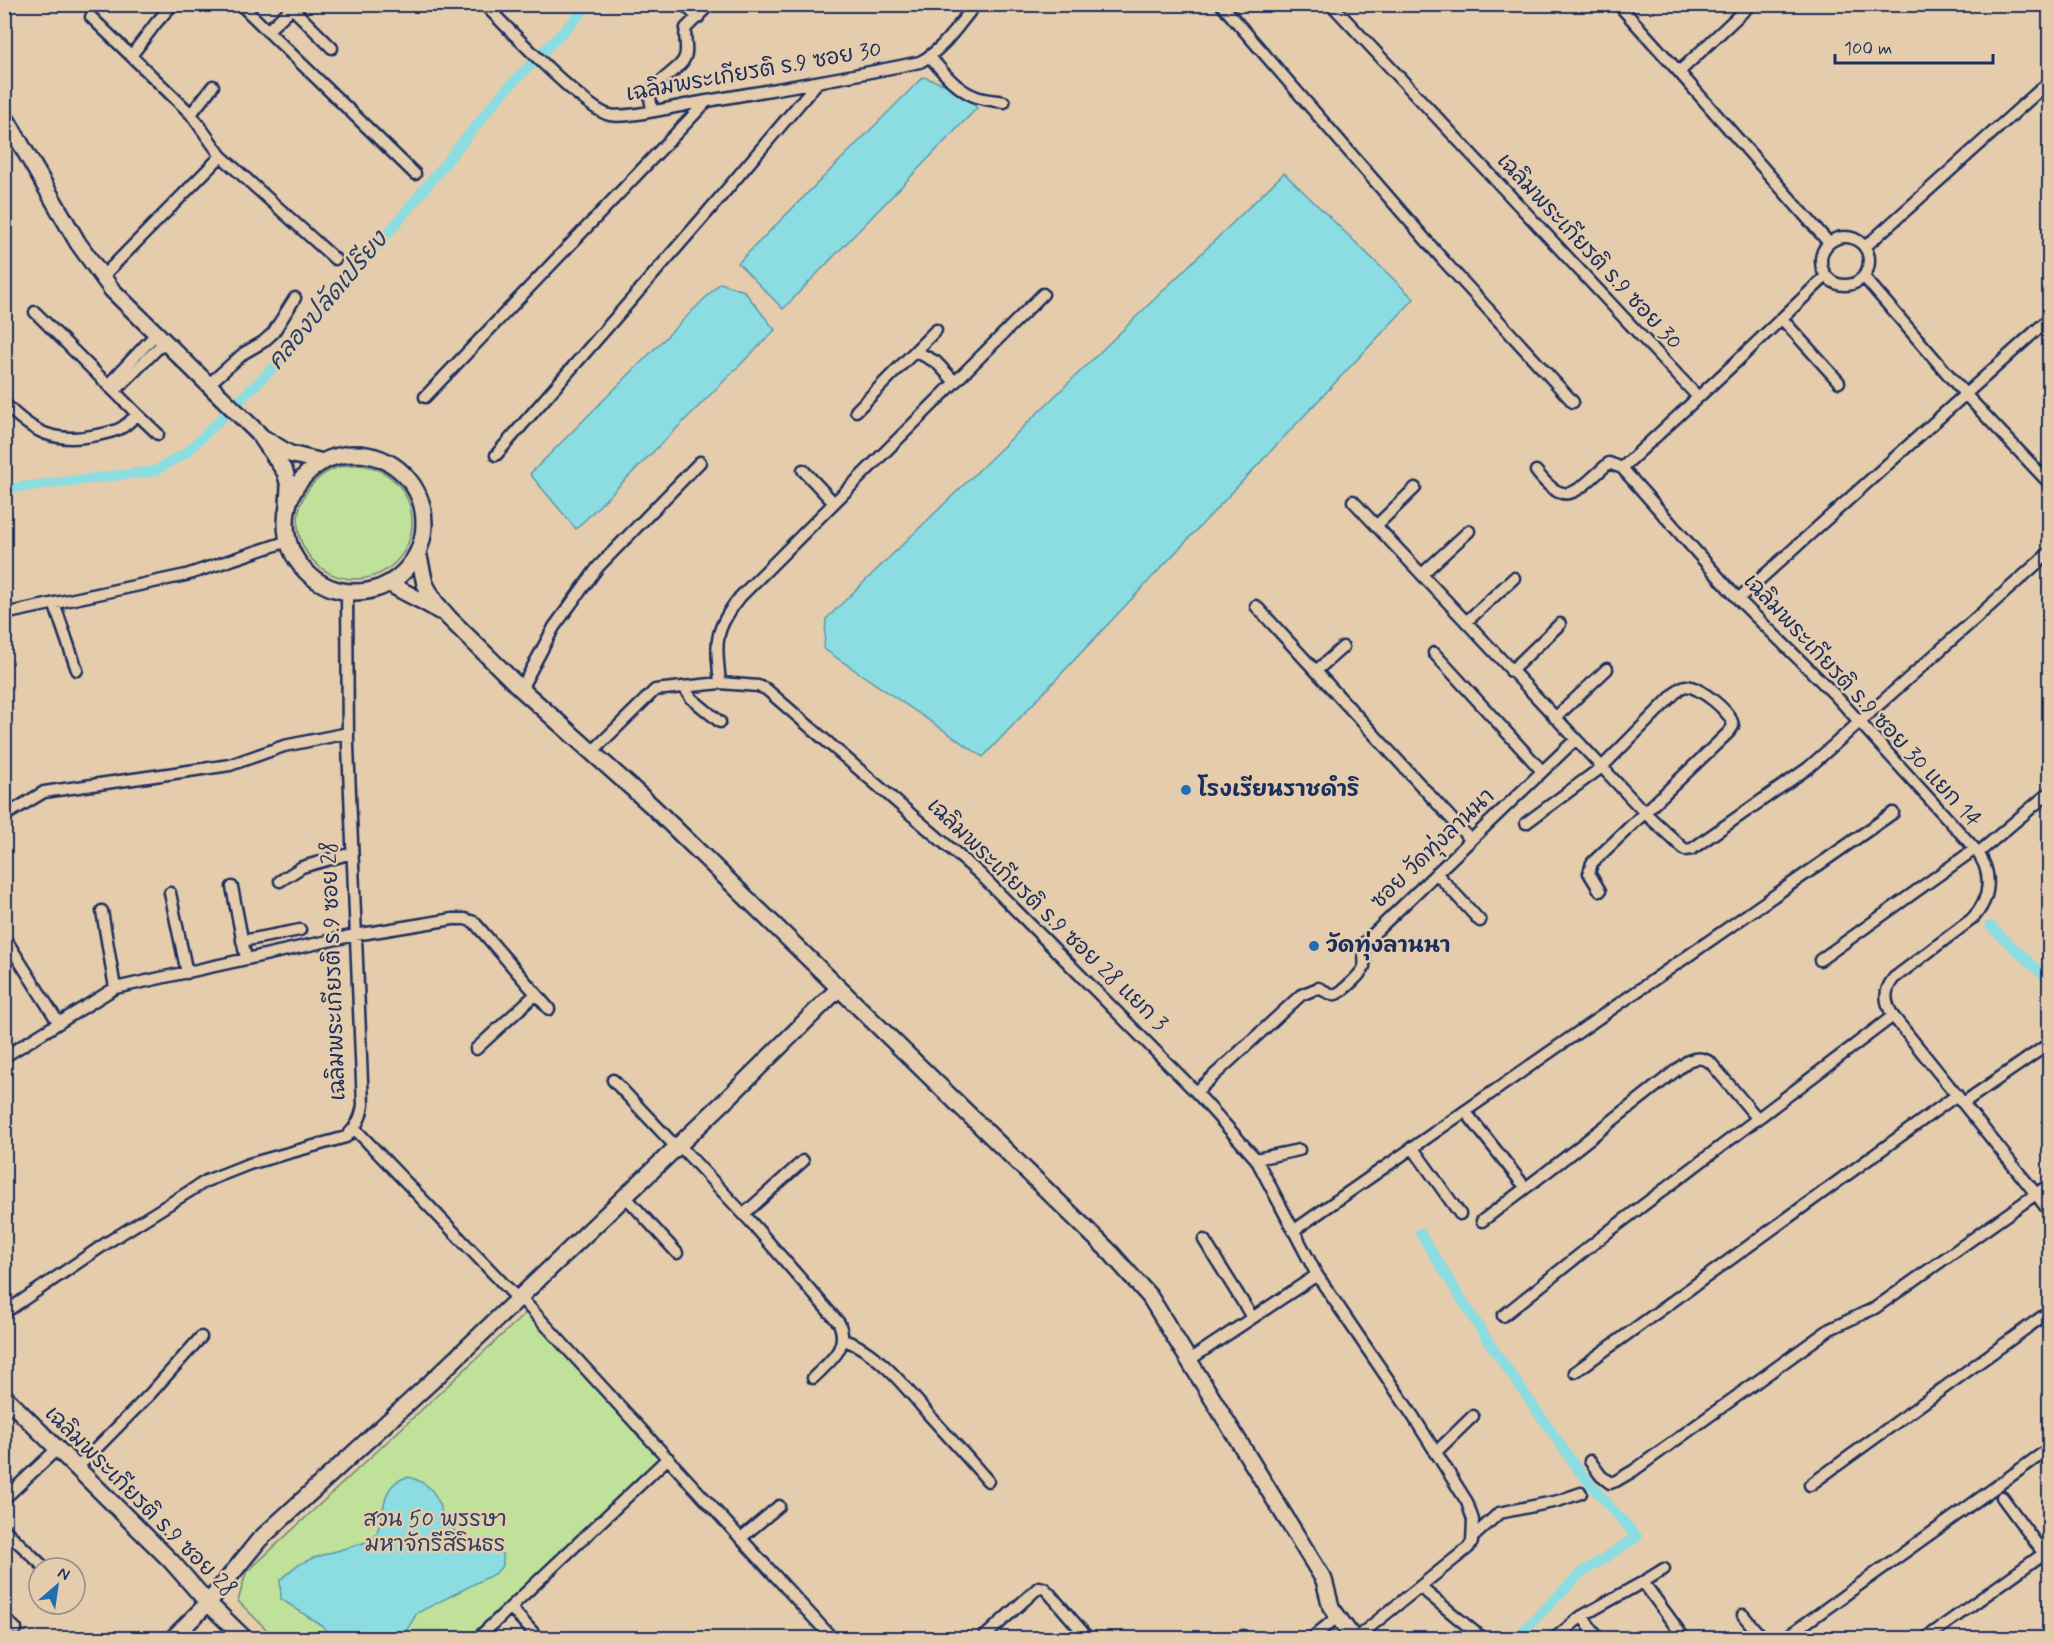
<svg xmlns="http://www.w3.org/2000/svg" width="2054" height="1643" viewBox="0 0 2054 1643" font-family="Mynerve,'Playpen Sans Thai',sans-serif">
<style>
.green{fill:#bfe19a;stroke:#6d887c;stroke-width:1.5}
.water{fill:#8bdde1;stroke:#5e97ad;stroke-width:1.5}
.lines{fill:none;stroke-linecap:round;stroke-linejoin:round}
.canal{stroke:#8bdde1;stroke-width:10}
.street-casing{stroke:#1b2f5e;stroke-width:15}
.secondary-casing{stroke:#1b2f5e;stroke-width:20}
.street{stroke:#e4ccac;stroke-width:10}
.secondary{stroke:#e4ccac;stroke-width:15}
.poi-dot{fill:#1f6fb2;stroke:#e4ccac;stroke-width:2}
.labels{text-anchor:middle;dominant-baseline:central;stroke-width:5;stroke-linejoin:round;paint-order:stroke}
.street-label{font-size:22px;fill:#1b2f5e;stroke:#e4ccac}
.poi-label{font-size:22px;font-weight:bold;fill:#1b2f5e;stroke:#e4ccac;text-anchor:start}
.park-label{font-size:22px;fill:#2b4164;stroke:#e4ccac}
.water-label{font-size:24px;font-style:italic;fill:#26406b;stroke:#e4ccac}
</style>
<rect width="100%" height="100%" fill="#e4ccac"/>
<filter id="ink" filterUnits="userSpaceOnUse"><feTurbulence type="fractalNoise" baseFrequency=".0167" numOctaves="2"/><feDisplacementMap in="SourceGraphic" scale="12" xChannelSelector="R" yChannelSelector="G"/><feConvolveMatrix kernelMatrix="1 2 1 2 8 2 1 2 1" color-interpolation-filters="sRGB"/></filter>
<g filter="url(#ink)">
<!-- green -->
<path class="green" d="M298 522a57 57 0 1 1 114 0a57 57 0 1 1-114 0Z
M530,1309L664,1456L468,1638H275L238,1601L246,1573Z"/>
<!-- water -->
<path class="water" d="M923,77L956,88L977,108L783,309L738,263Z
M1284,173L1414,299L983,757L824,649L826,619Z
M720,283L744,291L775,330L576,529L530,474Z
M409,1477C446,1489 431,1505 453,1529C462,1539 474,1541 486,1545C492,1547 498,1551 503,1555V1565L496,1573L417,1613L402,1638H334L321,1625L281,1599L280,1580L296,1566L313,1558L373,1540C388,1519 376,1483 409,1477Z"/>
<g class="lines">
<!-- canal -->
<path class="canal" d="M4,489L155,471L187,452L287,354L313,318L395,225L500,96L590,4
M1990,926L2050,981
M1420,1233L1488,1341L1579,1471L1637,1537L1581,1573L1516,1638"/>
<defs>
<path id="street" d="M240,4L415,174
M288,4L332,48
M484,4C506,26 586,111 610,115C627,119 677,106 696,103C770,90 845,78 920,62C944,49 958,25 976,4
M684,4L698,18
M1221,4L1444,261L1573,402
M1331,4L1698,397
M1618,4L1679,72
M1751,4L1679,72L1829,243
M91,17L191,114L221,156L335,259
M267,31L295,5
M131,56L156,23L173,4
M930,57C942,71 956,89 974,96C983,100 994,100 1004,102
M652,111C652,107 650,100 650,96C652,84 676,72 683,61C690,51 683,39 686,28L710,4
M191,114L213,86
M1821 261a24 24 0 1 1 48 0a24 24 0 1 1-48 0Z
M1865,247L2050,81
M1826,276L1735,363L1622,468L1738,599L1835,695L1975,849C1993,871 1992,898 1972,919L1894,978C1883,991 1885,1002 1893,1016L2036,1194L2050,1213
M102,277L221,156
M1864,277L1965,394L2050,484
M1782,319L1839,382
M915,351L936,362L955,382
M109,384L156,334
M208,385L244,353L263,342L273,333L295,298
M115,391L164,342
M425,397L707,101
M4,403C33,433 55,444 97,435C117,431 123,430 137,414L35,312
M856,411L936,330
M137,414L158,434
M496,455L706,214L817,83
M803,470L834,503
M1536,471C1567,512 1578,489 1609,463L1622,468
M1353,501L1644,812L1685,850L1692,849L1808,768L2050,552
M1377,525L1415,488
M1422,574L1469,531
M1738,599L2050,318
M54,603L77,670
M1256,606L1471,840
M4,614L186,575L288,541
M1466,622L1514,578
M1434,653L1542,771
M1316,671L1343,647
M1511,671L1560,624
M720,683C716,642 713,631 740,597L1043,294
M684,687L691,698L720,722
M521,689L554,627L598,567L700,462
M1555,718L1607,669
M593,751L655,690L720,683L758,686L766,689L980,874L1196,1092L1256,1159L1317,1275L1413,1416L1467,1502L1473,1520L1472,1542L1468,1548L1356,1638
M4,816L44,792L230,765L284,746L348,733
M1526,823L1602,767L1679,689L1685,686C1699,686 1732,712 1733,726L1729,732L1592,863L1589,873L1600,891
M1978,853L2050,792
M1436,873L1480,921
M280,881L302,867L352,853
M232,887L246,959
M170,893L187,973
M102,911L115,988
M242,941L300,930
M8,943L58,1022
M1820,960L1975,849
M476,1049L536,994
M4,1057L115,988L355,935L453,919H465L474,922L549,1009
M613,1080L676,1147
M1196,1092L1301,995L1318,988C1323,989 1330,996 1336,994C1342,992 1364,972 1364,966C1366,957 1361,951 1365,942L1575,740
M1963,1103L2050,1043
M1465,1111L1521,1182
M355,1129L517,1298
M679,1145L751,1222L839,1323C850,1348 830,1361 813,1378
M1412,1147L1460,1214
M1256,1159L1299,1150
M625,1196L677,1253
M744,1214L803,1161
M1482,1221L1561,1161L1688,1061C1697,1057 1702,1058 1710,1062L1758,1119
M1293,1231L1893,813
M1204,1240L1252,1317
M519,1296L832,1638
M4,1313L108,1242L206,1181L249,1164L346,1137C356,1127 361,1119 363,1105L348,746L347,591
M1503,1316L1608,1232L1893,1016
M843,1340C876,1349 908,1390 929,1415C949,1437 969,1459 988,1481
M1189,1360L1317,1275
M1575,1372L1957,1095
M1435,1453L1473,1416
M1590,1461L1601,1476L1610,1483L1616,1481L1633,1471L1830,1329L1875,1308L2050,1184
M77,1468L150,1394L201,1337
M1810,1485L2050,1311
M2002,1497L2044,1554
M4,1499L57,1449
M4,1529L45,1568
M1473,1537L1499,1513L1558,1501L1581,1493
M741,1538L779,1506
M1643,1582L1664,1569
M1420,1587L1482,1638
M511,1608L538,1638
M1743,1615L1762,1638
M1582,1616L1598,1638
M4,1618L16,1629
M478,1638L668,1458
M983,1638L1039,1587L1044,1588L1049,1593L1087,1637
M1242,1638L1243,1636
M1312,1638L1337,1617
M1555,1638L1582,1616L1643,1582L1684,1638
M1785,1638L2050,1448
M1926,1638L2050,1549"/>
<path id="secondary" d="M4,115L78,243L112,290L260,435L285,472L289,486L288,504
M265,439L290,454L323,462
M286 523a69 69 0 1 1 138 0a69 69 0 1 1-138 0Z
M418,552L425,584L435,602L449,618L521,689L651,805L1111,1253L1150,1297L1324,1580L1331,1607L1353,1638
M389,583C405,594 423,600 439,611
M4,1396L171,1561L208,1603L244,1638
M173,1638L208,1603L259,1540L431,1382L726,1100L838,989"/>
</defs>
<!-- street casing -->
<use href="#street" class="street-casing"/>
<!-- secondary casing -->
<use href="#secondary" class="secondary-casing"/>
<!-- street -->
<use href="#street" class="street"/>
<!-- secondary -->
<use href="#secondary" class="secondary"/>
</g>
</g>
<!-- markers -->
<g class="poi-dot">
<circle cx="1186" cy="790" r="6"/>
<circle cx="1314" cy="946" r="6"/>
</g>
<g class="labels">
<!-- street labels -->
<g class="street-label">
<text transform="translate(754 72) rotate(-10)">เฉลิมพระเกียรติ ร.9 ซอย 30</text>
<text transform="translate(1589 252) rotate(47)">เฉลิมพระเกียรติ ร.9 ซอย 30</text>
<text transform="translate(1862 701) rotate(47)">เฉลิมพระเกียรติ ร.9 ซอย 30 แยก 14</text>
<text transform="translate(1433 849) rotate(-44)">ซอย วัดทุ่งลานนา</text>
<text transform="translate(1047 915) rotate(44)">เฉลิมพระเกียรติ ร.9 ซอย 28 แยก 3</text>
<text transform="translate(334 971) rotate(-92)">เฉลิมพระเกียรติ ร.9 ซอย 28</text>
<text transform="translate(140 1502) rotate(45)">เฉลิมพระเกียรติ ร.9 ซอย 28</text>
</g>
<!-- poi labels -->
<g class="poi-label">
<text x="1198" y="790">โรงเรียนราชดำริ</text>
<text x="1326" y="946">วัดทุ่งลานนา</text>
</g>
<!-- park labels -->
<g class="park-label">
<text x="435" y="1520">สวน 50 พรรษา<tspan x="435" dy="25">มหาจักรีสิรินธร</tspan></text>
</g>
<!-- water labels -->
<g class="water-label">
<text transform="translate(328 301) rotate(-50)">คลองปลัดเปรียง</text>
</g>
</g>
<!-- margin -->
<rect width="2054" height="1643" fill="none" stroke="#e4ccac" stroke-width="24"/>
<rect x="12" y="12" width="2030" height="1619" fill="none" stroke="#1b2f5e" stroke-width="2" filter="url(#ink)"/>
<!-- north arrow -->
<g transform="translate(57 1586) rotate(29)"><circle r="28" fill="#e4ccac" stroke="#948d8d" stroke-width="1.5"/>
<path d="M0-4.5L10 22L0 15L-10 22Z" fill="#1f6fb2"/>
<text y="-9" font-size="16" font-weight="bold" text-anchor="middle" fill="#1b2f5e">N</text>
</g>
<!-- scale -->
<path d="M1835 54v9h158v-9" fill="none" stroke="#1b2f5e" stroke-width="3"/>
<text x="1844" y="54" font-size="18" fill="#1b2f5e" stroke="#e4ccac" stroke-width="4.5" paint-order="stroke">100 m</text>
</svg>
